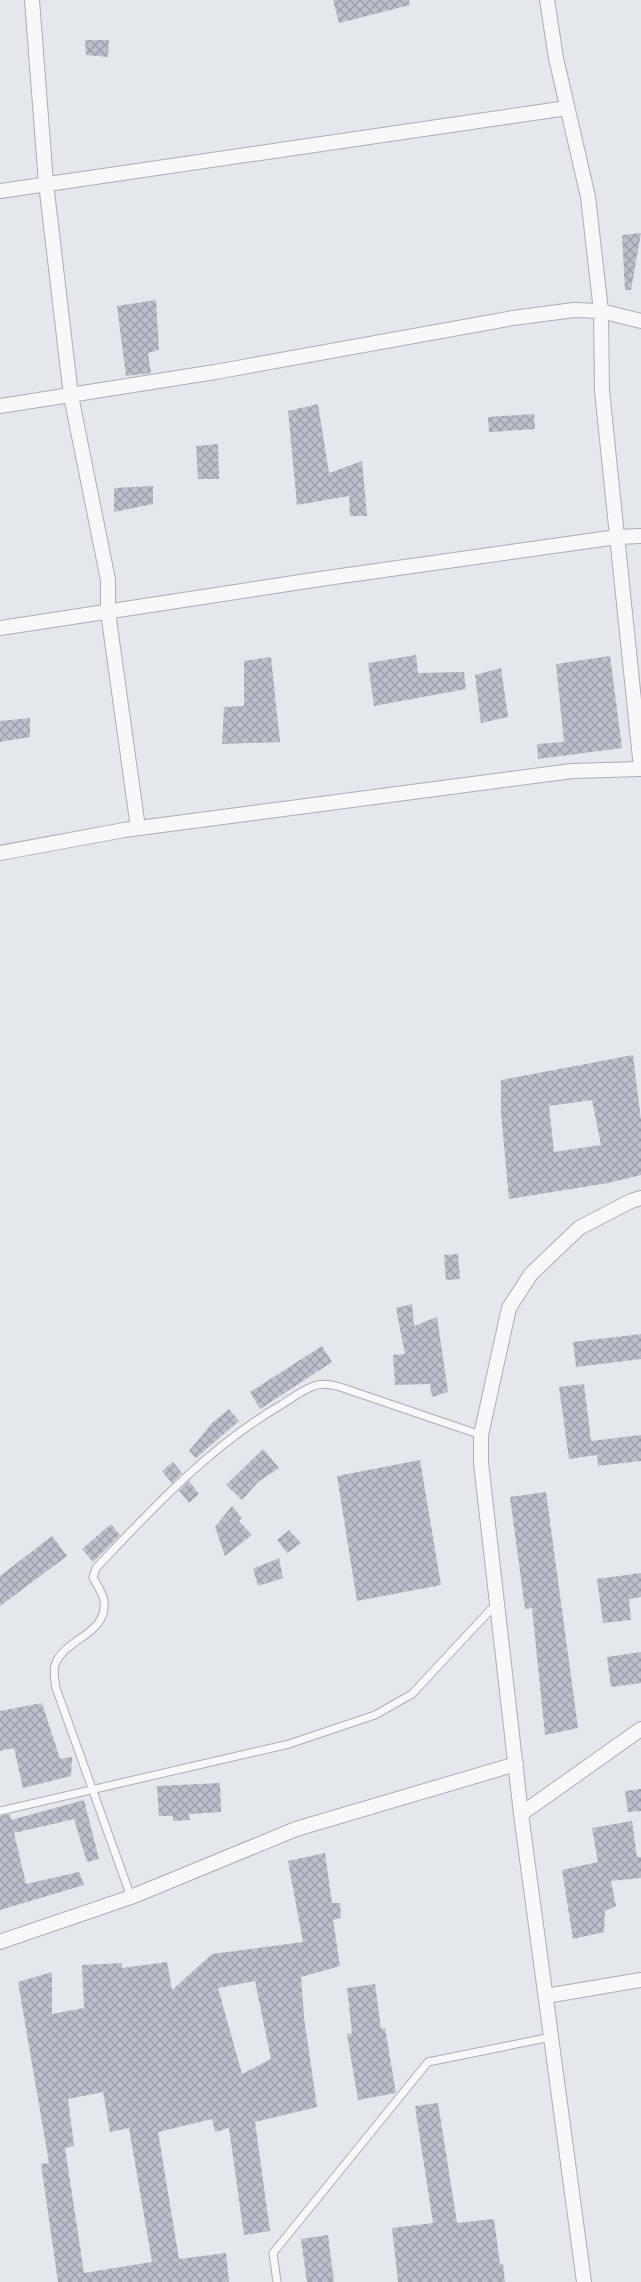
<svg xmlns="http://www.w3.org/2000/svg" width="641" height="2282" viewBox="0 0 641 2282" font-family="Helvetica,sans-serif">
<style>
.building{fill:url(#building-cross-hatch);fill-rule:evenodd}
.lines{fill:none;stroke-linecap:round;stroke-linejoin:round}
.service-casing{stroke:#a9aeb7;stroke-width:9}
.minor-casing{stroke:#a9aeb7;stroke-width:16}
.service{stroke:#f7f8fa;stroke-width:7}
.minor{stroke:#f7f8fa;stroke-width:14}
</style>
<defs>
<pattern id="building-cross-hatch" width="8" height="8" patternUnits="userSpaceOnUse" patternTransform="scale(1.25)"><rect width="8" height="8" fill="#bbc0ca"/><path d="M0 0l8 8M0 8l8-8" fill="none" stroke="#989da6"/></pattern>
</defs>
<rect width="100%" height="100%" fill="#e4e7ec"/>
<!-- building -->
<path class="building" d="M333,0H409L410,5L339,23Z
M85,40H109L108,57L86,55Z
M641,233L631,290H625L622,235Z
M156,300L159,350L148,353L151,373L126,376L117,306Z
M318,404L329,473L362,461L367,516H350L349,496L297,505L288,411Z
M534,414L535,429L489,432L488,417Z
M218,444L219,479H198L196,446Z
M153,486V504L114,512V488Z
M416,655L418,673L464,672L466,689L374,706L368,663Z
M610,656L622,748L538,759L537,744L564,742L556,664Z
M271,657L280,742L222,744L224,707L244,706V661Z
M501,668L508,717L481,723L475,675Z
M30,718V737L0,742V721Z
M633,1055L641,1120V1175L608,1183L509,1199L501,1113V1080ZM592,1100L601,1145L554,1152L549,1106Z
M458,1254L460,1279L446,1280L444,1255Z
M412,1304L414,1326L437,1317L448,1392L432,1397L430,1384L395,1385L393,1355L405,1354L396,1308Z
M641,1334V1359L576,1367L573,1342Z
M322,1346L332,1362L260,1409L250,1392Z
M584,1384L591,1441L641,1435V1461L598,1466L597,1455L569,1459L559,1387Z
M229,1409L239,1421L196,1458L189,1451L212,1423Z
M263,1449L279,1468L258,1482L242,1500L226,1485Z
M420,1460L441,1585L357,1601L337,1476Z
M173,1462L182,1473L172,1483L162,1471Z
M189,1481L199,1494L189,1503L179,1491Z
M546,1492L578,1728L545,1735L532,1608L525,1609L510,1497Z
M232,1506L242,1518L239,1521L252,1535L225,1556L215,1527Z
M111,1524L120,1535L93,1562L82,1549Z
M289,1530L301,1543L287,1553L277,1540Z
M52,1536L67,1556L0,1606V1576Z
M279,1558L283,1578L258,1586L253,1569Z
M641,1573V1597L629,1599L631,1620L603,1623L597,1579Z
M641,1652V1683L611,1687L607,1657Z
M42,1703L60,1759L72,1757L71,1776L23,1788L14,1748L0,1751V1711Z
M220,1783L221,1812L189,1814L190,1820L173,1821V1816H159L157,1786Z
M641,1789V1811L628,1812L625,1791Z
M84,1800L99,1859L87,1862L74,1819L14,1833L26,1884L79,1872L84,1885L0,1910V1816L10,1814L11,1820Z
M632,1821L637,1857H641V1878L611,1881L616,1906L605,1911L604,1932L573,1939L562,1870L598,1862L592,1828Z
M325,1853L332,1903H340L341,1918L333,1920L340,1966L301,1977L304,2017L317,2107L255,2122L270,2231L244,2235L229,2128L215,2132L212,2119L158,2132L179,2259L226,2253L229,2282H58L41,2164L49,2163L18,1982L52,1972V2014L84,2008L82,1965L122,1963V1968L167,1962L172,1990L212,1954L303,1942L288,1861ZM255,1981L271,2059L242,2074L218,1988ZM103,2092L110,2132L129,2128L152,2262L84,2273L65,2148L74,2146L68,2099Z
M375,1984L381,2029L385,2028L396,2093L358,2100L347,2034L352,2033L347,1988Z
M438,2103L457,2223L494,2219L500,2264H503L505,2282H398L392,2228L433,2223L415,2106Z
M328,2235L334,2282H307L301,2239Z"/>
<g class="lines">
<defs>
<path id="service" d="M0,1811L289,1744L375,1715L412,1694L496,1604
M131,1897L56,1688C55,1681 53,1672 55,1665C64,1638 108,1635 104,1601C103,1593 96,1584 93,1577L96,1568C153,1508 209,1447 281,1405C291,1399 302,1390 314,1386C323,1382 334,1385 343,1388L481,1435
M277,2282L273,2253L428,2062L551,2037"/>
<path id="minor" d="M32,0L46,183L71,396L108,580V612L138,828
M547,0L556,58L588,197L601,311L602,391L641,768
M0,191L567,108
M0,406L215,372L513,318L574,310L601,311L641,321
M0,628L320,579L617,537L641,536
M0,853L124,830L572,771L641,769
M521,1814L641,1729
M0,1942L131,1897L296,1829L516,1764
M546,1996L641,1980
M584,2282L521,1814L481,1463V1435L509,1308L531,1274L579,1228L631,1201L641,1198"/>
</defs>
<!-- service casing -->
<use href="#service" class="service-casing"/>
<!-- minor casing -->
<use href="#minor" class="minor-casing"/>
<!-- service -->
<use href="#service" class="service"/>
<!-- minor -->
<use href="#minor" class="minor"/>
</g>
</svg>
